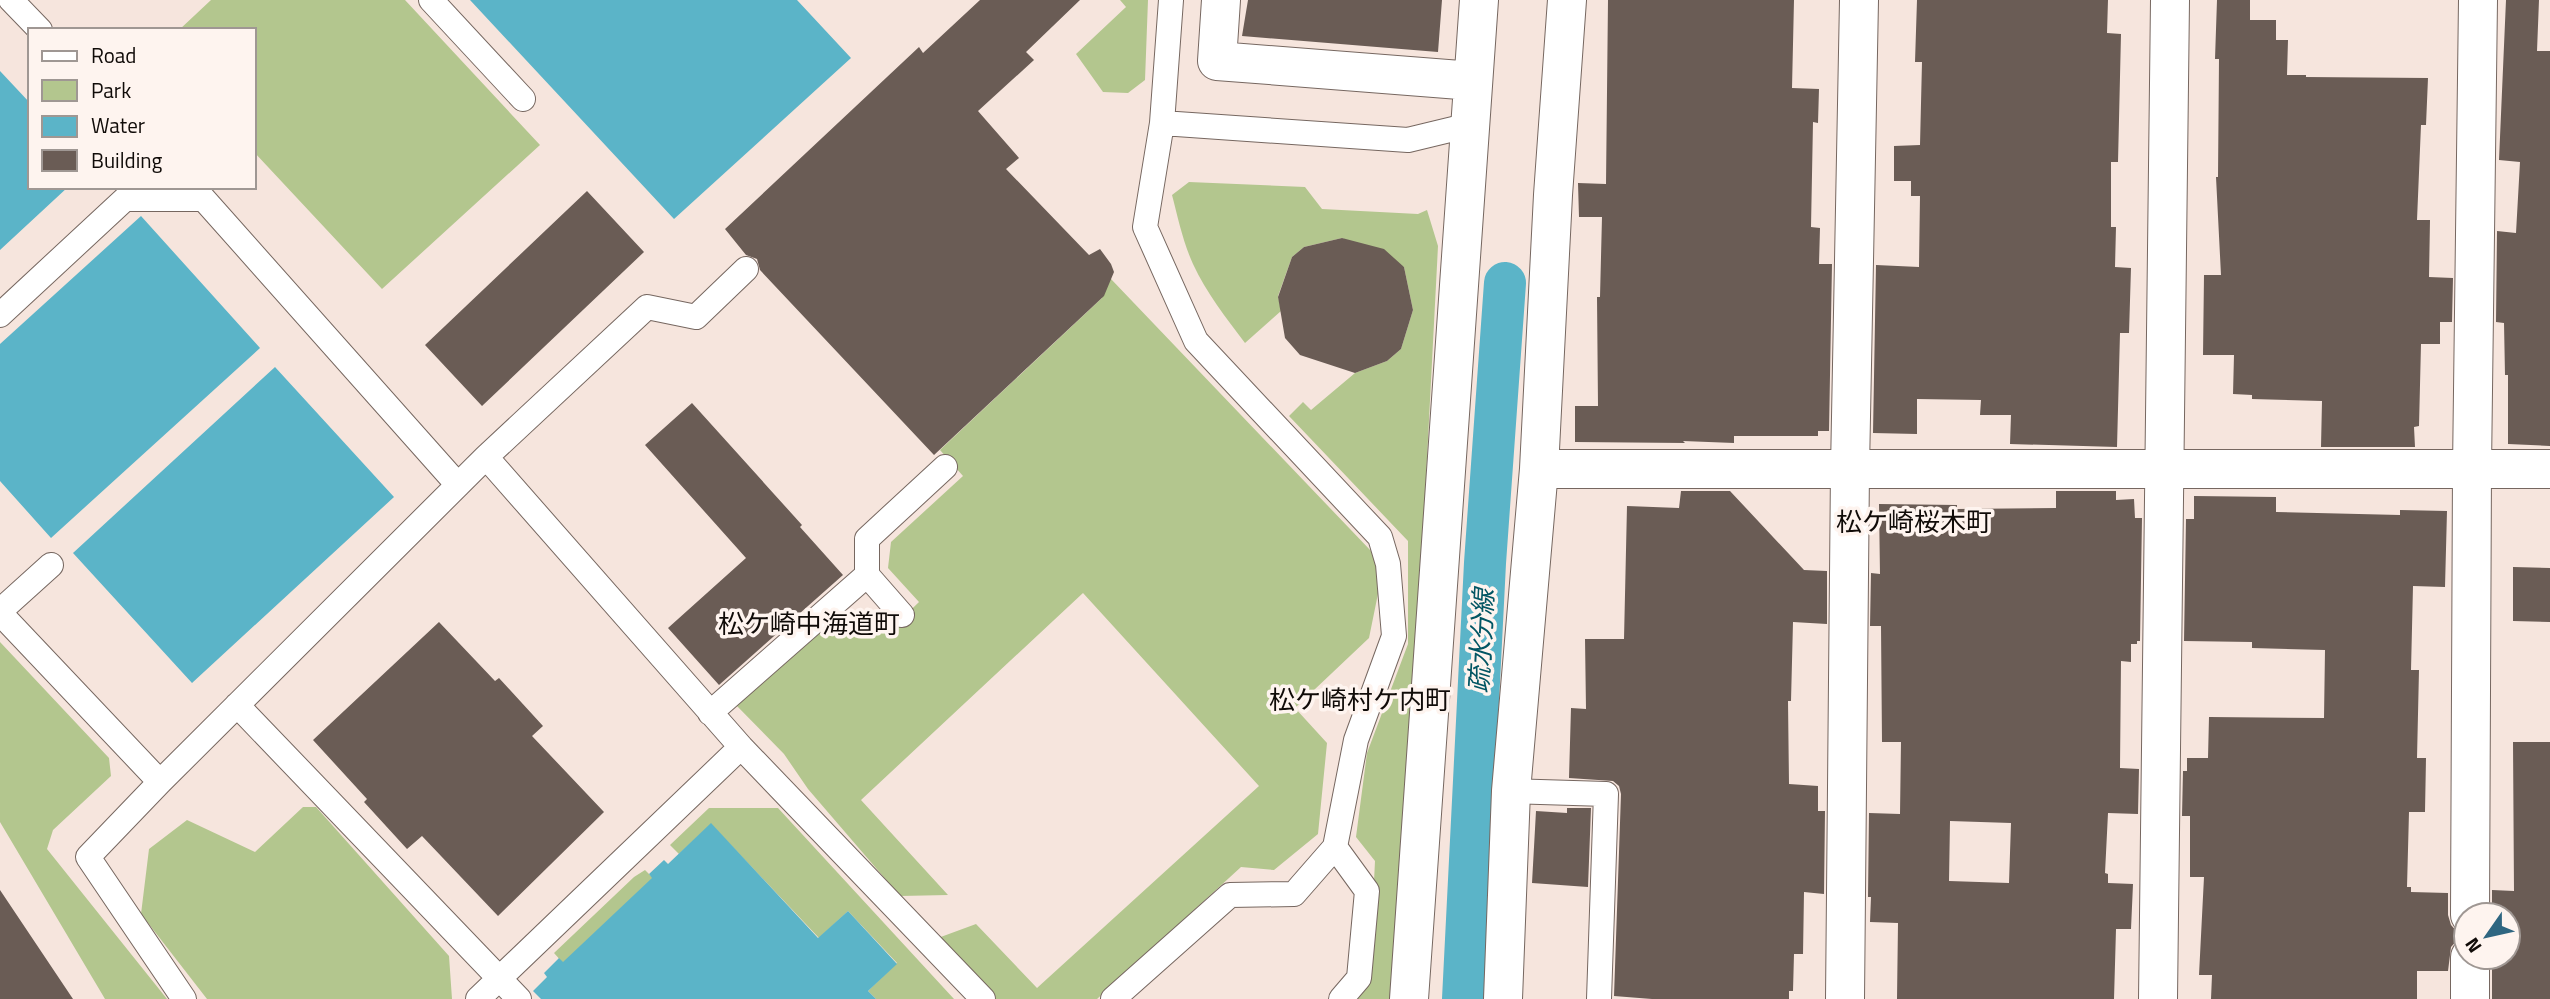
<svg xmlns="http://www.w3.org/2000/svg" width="2550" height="999" viewBox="0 0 2550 999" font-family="'Titillium Web','Noto Sans JP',sans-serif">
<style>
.green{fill:#b3c68e}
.water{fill:#5bb4c8}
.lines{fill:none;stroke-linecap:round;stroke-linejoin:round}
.canal{stroke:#5bb4c8;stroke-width:42}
.building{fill:#6a5c55;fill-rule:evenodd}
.service-casing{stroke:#766760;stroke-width:26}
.minor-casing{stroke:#766760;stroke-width:40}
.service{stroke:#fff;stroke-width:24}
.minor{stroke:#fff;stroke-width:38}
.labels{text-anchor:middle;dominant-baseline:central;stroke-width:7;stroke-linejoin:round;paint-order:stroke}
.neighbourhood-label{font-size:26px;fill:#100b08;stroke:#fef4ef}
.water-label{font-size:26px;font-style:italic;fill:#025563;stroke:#fef4ef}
</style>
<rect width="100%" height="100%" fill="#f6e5dd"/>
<!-- green -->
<path class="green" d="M211,0H405L540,145L382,289L254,152V30H179Z
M1120,0H1148L1145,80L1128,93L1103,92L1076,54L1126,7Z
M1189,182L1305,187L1322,209L1418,214L1427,210L1438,246L1399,999H1355L1369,985L1375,861L1356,837L1367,753L1408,644V541L1289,416L1303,402L1311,410L1355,373L1387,361L1401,349L1413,310L1404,267L1342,238L1304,247L1292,257L1278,296L1281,311L1245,343C1226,318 1206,292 1193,264C1183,242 1178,218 1172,195Z
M1098,274L1111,279L1372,552L1382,574L1369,638L1295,708L1327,743L1318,834L1274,870L1241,867L1097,999H996L938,938L976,924L1037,988L1259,786L1083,593L861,800L948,895L900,896L808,789L784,754L736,705L840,611L865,612L886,634L919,602L888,568L891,542L963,476L940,450L1102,298Z
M0,642L109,758L111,776L53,830L47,849L167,999H105L0,822Z
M303,807H316L449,956L452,999H207L141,914L149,849L187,820L255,852Z
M709,808H778L954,999H876L868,991L897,963L848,911L819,938L711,824L679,854L670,845Z
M645,870L653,878L563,963L554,953L634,877Z"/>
<!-- water -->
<path class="water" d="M470,0H797L851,58L674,219Z
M0,71L30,103V187H68L0,250Z
M141,216L260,348L51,538L0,481V344Z
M275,367L394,497L192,683L73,553Z
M711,823L818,938L848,911L897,964L868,991L876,999H541L533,991L547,977L544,973L559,958L563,962L652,878L649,874L664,860L668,864Z"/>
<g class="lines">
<!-- canal -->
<path class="canal" d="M1463,999L1485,563L1505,283"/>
</g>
<!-- building -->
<path class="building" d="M980,0H1080L1026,52L1034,60L978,111L1019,158L1006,169L1089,255L1100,249L1111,264L1114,272L1104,296L934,455L760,270L757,259L746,255L725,229L919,47L923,53Z
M1248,0H1442L1438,52L1242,36Z
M1608,0H1794L1792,88L1819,89L1818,123L1813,122L1811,227L1820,228L1819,264H1832L1829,431H1818V436H1734V443L1683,441L1685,443L1575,442V406H1598L1597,297H1600L1602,217H1579L1578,183L1606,184Z
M1917,0H2108L2107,33L2121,34L2118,162H2111V227H2116L2115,267L2131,268L2129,333H2120L2117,447L2010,444L2011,415H1980L1981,400L1917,399V434L1873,433L1876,265L1919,267L1920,196H1911V181H1894V146L1920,145L1922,62H1915Z
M2217,0H2250V20H2276V40H2288L2287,75H2306V77L2428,78L2426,125H2421L2417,220H2430L2429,277L2453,278L2452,322H2440V344H2421L2419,426L2414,427L2415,447H2321L2322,401L2252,399V395L2233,394L2234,355H2203L2204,275H2221L2216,177H2218L2219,59H2215Z
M2506,0H2539L2537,51H2550V446L2508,444V375H2505L2504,323L2496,322L2497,231L2516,233L2520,162L2499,160Z
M587,191L644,252L482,406L425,345Z
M1342,238L1384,249L1404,267L1413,310L1401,349L1387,361L1355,373L1300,355L1285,338L1278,297L1292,257L1304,247Z
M692,403L802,525L800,527L843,575L719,685L668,628L746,558L645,445Z
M1681,491H1730L1804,570L1827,571V624L1793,622L1791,701H1788L1789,784L1818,786V811H1825L1824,894L1804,892L1803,954H1794L1793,991H1789V999H1652L1614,996L1621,794L1619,786L1613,781L1569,778L1571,708L1586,709L1585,639H1624L1627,506L1679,508Z
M2056,491H2116V500L2134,499L2135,518H2142L2140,641H2137V644H2131V662L2121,661L2120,768L2139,769L2138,814L2108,813L2105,873L2108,874V883L2133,884L2131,929H2116L2114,999H1897L1898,923L1870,922L1871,897H1868L1869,813L1900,814L1901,742H1882L1881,626H1870L1871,573L1880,574L1879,504L1957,505V509L2056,508ZM1950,821L2011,823L2009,883L1949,881Z
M2194,496L2276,497V512L2400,515V510L2447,511L2445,587L2413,586L2411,670H2419L2417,758H2426L2425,812H2409L2407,887H2411V892L2448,893V915L2451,925L2458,933L2466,936L2459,938L2451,947L2448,971H2417V999H2211L2212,975H2199L2204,877H2190V816H2182L2183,771H2187V758H2208L2209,717L2324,718L2325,650L2252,648V642L2184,641L2186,519H2194Z
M2513,567L2550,568V622L2513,621Z
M439,622L495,681L499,678L543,726L532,736L604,812L498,916L422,836L407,849L364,802L367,799L313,740Z
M2513,742H2550V999H2492V957H2508V915H2492V890L2514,891Z
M1567,808H1591L1588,887L1532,883L1536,811L1567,813Z
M0,890L73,999H0Z"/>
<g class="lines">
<defs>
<path id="service" d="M11,0L40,30
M431,0L523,99
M1162,123L1171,0
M193,187L458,485
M0,315L125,199H203
M486,457L741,747L983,999
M867,575L902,615
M0,611L51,565
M0,613L160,782
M237,705L519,999
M710,713L867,575V539L945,467
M1511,791L1606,794L1599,999
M1335,847L1367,891L1359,978L1341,999
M184,999L88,857L160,782L486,457L647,307L696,317L746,269
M478,999L741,747
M1113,999L1230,895L1294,894L1335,847L1356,740L1394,636L1388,564L1380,537L1196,341L1145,227L1162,123L1408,140L1470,125"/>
<path id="minor" d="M1221,0L1217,61L1473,81
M1539,469H2550
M2470,915L2472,469L2478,0
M1409,999L1479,0
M1503,999L1511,791L1539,469L1553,195L1567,0
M1845,999L1850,469L1859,0
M2158,999L2170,0
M2470,999V957"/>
</defs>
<!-- service casing -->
<use href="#service" class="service-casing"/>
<!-- minor casing -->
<use href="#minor" class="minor-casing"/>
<!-- service -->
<use href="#service" class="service"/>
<!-- minor -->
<use href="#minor" class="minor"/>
</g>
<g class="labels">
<!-- neighbourhood labels -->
<g class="neighbourhood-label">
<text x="1914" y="521">松ケ崎桜木町</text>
<text x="809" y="623">松ケ崎中海道町</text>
<text x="1360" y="699">松ケ崎村ケ内町</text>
</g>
<!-- water labels -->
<g class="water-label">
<text transform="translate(1481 641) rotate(-87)">疏水分線</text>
</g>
</g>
<!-- legend -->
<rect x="28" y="28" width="228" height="161" fill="#fef4ef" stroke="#9f9793" stroke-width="2"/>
<rect x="42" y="51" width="35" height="10" fill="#ffffff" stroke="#9f9793" stroke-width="2"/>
<text x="91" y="63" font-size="21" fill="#100b08">Road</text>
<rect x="42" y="80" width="35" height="21" fill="#b3c68e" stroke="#9f9793" stroke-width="2"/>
<text x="91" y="98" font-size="21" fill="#100b08">Park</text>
<rect x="42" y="116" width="35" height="21" fill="#5bb4c8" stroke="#9f9793" stroke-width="2"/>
<text x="91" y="133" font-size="21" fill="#100b08">Water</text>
<rect x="42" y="150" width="35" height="21" fill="#6a5c55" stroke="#9f9793" stroke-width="2"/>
<text x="91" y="168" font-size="21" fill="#100b08">Building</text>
<!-- north arrow -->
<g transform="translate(2487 936) rotate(236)"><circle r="33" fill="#fef4ef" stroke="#9f9793" stroke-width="2"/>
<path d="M0-5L12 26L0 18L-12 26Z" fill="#2f6681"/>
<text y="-10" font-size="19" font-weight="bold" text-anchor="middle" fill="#100b08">N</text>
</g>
</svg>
